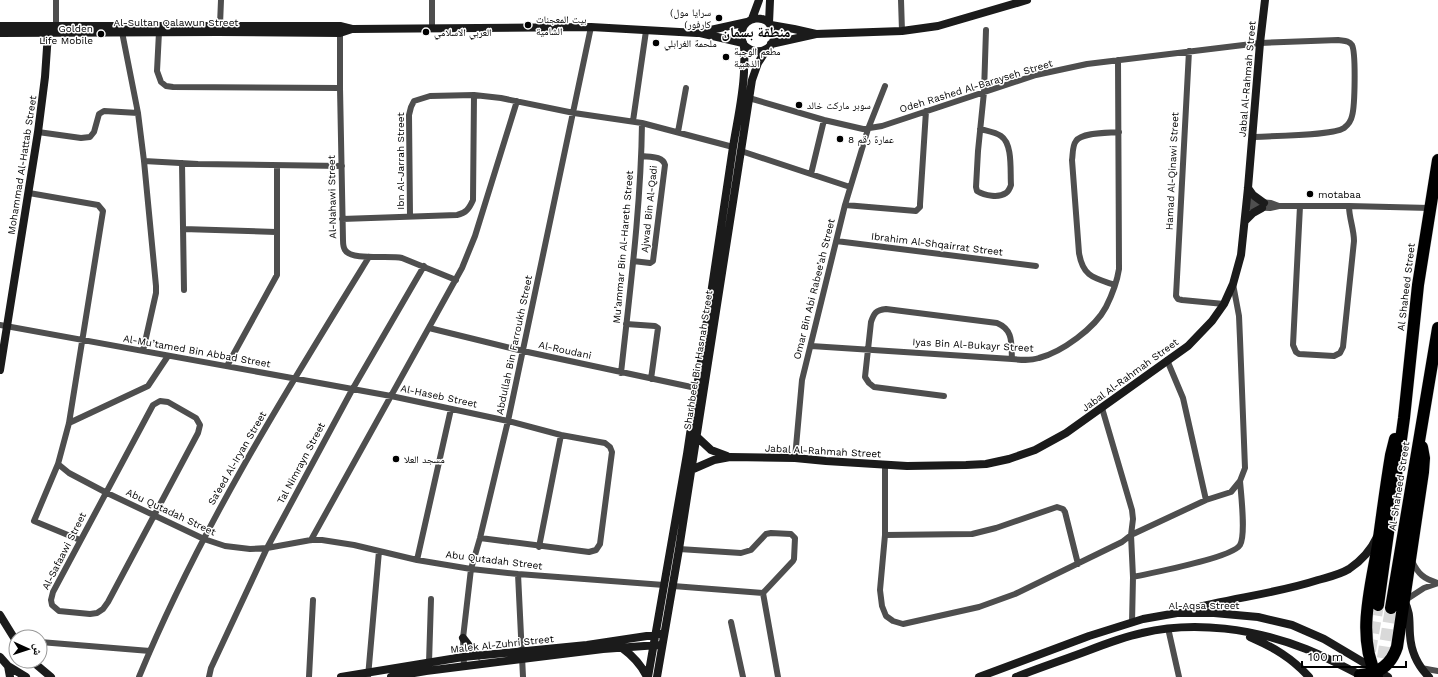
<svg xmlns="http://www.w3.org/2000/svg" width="1438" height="677" viewBox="0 0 1438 677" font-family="'Work Sans','Noto Naskh Arabic',sans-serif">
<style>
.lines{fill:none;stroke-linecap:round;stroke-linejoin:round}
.highway-tunnel{stroke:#d9d9d9;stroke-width:12;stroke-dasharray:12 6;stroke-linecap:butt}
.highway-casing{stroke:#dbdbdb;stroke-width:13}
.street{stroke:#4e4e4e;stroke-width:6}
.secondary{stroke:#1b1b1b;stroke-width:8}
.highway{stroke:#000;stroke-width:12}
.poi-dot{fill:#000;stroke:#fff;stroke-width:1.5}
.labels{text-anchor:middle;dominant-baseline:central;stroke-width:3;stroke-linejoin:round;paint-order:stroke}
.poi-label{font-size:10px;fill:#000;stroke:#fff;text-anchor:start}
.street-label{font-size:10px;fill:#000;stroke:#fff}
.district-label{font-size:14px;font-weight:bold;fill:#000;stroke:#fff}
</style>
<rect width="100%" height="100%" fill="#fff"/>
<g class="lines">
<!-- highway-tunnel -->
<path class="highway-tunnel" d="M1370,651L1378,605
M1380,676L1391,608"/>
<defs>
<path id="highway" d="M1378,605L1404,418L1418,285L1438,160
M1391,608L1438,328
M1360,675C1379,674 1391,665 1397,647L1423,472L1424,458L1422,447
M1377,677C1356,637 1371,587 1378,545C1382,515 1386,485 1391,455L1395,439"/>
</defs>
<!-- highway casing -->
<use href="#highway" class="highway-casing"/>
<!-- street -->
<path class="street" d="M432,0V29
M901,0L902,31
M220,25L221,0
M56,27V0
M340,29V88L343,240C343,243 343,247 345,250C351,261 390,255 402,258L456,280
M122,32L138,113L144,161L156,286V293L143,351
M159,32L157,71L161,82L166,86L173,87L340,88
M1189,51L1176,296L1178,299L1182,300L1224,304
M749,98L824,120L863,129L882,126L1036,75L1087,64L1260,43L1338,40C1343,41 1349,40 1352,45C1356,53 1355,106 1352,116C1351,121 1348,125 1344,128C1332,136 1269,136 1252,137
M633,121L646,31
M980,129C987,131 995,132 1001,136C1013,144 1010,171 1011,185C1010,188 1009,191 1006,193C999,198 985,196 977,191L976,187L978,151L984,92L986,30
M38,132L81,138L90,137L94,132L99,114L104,111L138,113
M678,132L686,88
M741,151L850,187
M144,161L198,164L342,166
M182,163L184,290
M811,174L824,120
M29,193L98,205L103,211L69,423L58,464L34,521L80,540
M1247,201L1271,203L1279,206
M845,205L916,211L920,207V204L926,111
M1300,206L1293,345L1296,352L1299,354L1334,356L1340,353L1343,347L1354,241C1354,229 1349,218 1349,206
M1246,207L1270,208L1279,206H1349L1430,208
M410,216L409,115L411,107L414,101L430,96L474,95L501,98L574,113L642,123L733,147
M342,219L457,215C466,213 469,209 473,200L474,95
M183,229L276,232
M836,241L1036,266
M633,261L650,263L653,261L665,165C663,156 650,157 642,156
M1115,285C1094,278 1083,277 1079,253L1072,160C1073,155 1072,146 1076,141C1082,132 1109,133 1119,132
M626,324L655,326L658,328L651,379
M0,325L391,396L508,421L561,435L605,443L610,447L612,452L600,544L596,550L589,552L480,538
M429,328L523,351L696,388
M811,346L1012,359C1021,360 1030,361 1039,358C1062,352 1095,328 1106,307C1112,295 1117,282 1119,269L1118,60
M1167,360L1183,398L1206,500
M227,366L277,275V166
M621,373C630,290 641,206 642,123
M944,396L874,387L869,383L865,377L871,322C874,313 876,310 886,309L997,323C1014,330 1011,344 1012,359
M160,401L168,402L196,418L200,425L198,433L108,602L103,609L97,613L90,614L59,611L52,605L51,600L53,592L153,405Z
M69,423L148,386L168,356
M795,458L802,380L845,205L868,129L885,86
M58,464L69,473L105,492L204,539L225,546L250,549L267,548L311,540H322L354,545L417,560L471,569L518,574L664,585
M885,465V535L880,590L882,606L886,616L893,621L903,624L979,607L1015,594L1122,542L1131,535L1133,519L1132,510L1102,408
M885,535L972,534L996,528L1057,507L1063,509L1065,512L1078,564
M311,540L462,268L475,236L517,101
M539,547L561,435
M417,560L451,409
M1412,561C1418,574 1424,579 1438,583
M518,574L523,677
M1133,577C1151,573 1232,558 1240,545C1246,535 1241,494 1240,481
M673,586L763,593L793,561L794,559L795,538L791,534L771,533L766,534L751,550L741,553L679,549
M763,593L778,677
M1404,601L1424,588L1438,583
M731,622L743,677
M1132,623L1133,577L1131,535L1206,500L1231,492L1240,481L1245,468L1240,339L1239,316L1233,284
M1168,628L1179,677
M40,642L150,651
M429,663L431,599
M464,667L463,638L471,569L480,538L508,421L591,27
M1421,668L1438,671
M139,677C200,529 285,393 369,257
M209,677L211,668L267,548L352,390L424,266
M309,677L313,600
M368,677L379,551"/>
<!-- secondary -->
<path class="secondary" d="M752,19L759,0
M769,23L770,0
M771,25L794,29L816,34
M0,26H340L352,29L591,27L697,33L747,22
M0,33L218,32L340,33L352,29
M700,33L743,43
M771,44L816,34L902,31L938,26L1027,0
M1248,188L1253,195L1264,203
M1245,221L1253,213L1262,208
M0,370L38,132L45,77L48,33
M696,436L711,450L727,456
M691,470L714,460L730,457L795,458L826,461L907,466L966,465L986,464L1009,459L1035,450L1066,433L1188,346L1212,321L1224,304L1233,284L1241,255L1248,188L1260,43L1265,0
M1404,601C1411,612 1409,623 1410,635C1411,652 1417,665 1429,677
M1187,610C1230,598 1275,594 1318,580C1328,577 1339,575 1349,569C1361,561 1371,550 1377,537
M0,615L16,641
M1250,637C1273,647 1292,658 1309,677
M463,638L473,651L479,656
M622,648C633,656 641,664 647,677
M0,657L8,666L10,677
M32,661L51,677
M8,666L26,677
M341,677L463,657L587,645L660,634
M391,677L426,671L603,649L658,645
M648,677L687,454L733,147C737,122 743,97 744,72C744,64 745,55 744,47C743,41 739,36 742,30C746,17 764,14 771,26C783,43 760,61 744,45
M657,677L679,549L752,80L758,63L767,49
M979,677L1089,636L1143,619L1177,613H1214L1258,617L1292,625L1324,639L1388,677
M1016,677C1039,668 1063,660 1087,651C1105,644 1123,637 1142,633C1195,620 1255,629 1306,649C1326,657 1345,667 1364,677"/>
<!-- highway -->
<use href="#highway" class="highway"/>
</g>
<!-- markers -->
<g class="poi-dot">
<circle cx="719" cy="18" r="4"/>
<circle cx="528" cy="25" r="4"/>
<circle cx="426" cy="32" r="4"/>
<circle cx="101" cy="34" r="4"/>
<circle cx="656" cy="43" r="4"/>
<circle cx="726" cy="57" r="4"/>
<circle cx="799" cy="105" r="4"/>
<circle cx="840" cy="139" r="4"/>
<circle cx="1310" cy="194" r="4"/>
<circle cx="396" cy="459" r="4"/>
</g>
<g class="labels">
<!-- poi labels -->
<g class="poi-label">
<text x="711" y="12" text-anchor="end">(سرايا مول<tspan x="711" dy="12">(كارفور</tspan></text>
<text x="536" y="19">بيت المعجنات<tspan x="536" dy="12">الشامية</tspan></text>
<text x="93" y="28" text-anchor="end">Golden<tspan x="93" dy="12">Life Mobile</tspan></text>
<text x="434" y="32">العربي الاسلامي</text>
<text x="664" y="43">ملحمة الغرابلي</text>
<text x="734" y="51">مطعم الوجبة<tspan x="734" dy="12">الذهبية</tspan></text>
<text x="807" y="105">سوبر ماركت خالد</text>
<text x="848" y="139">عمارة رقم 8</text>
<text x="1318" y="194">motabaa</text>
<text x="404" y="459">مسجد العلا</text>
</g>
<!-- street labels -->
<g class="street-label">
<text x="176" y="22">Al-Sultan Qalawun Street</text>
<text transform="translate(1247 79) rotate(-85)">Jabal Al-Rahmah Street</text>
<text transform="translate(976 86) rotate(-17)">Odeh Rashed Al-Barayseh Street</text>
<text transform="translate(400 161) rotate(-90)">Ibn Al-Jarrah Street</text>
<text transform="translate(22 165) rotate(-81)">Mohammad Al-Hattab Street</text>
<text transform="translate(1172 171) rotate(-87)">Hamad Al-Qinawi Street</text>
<text transform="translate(332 197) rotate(-91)">Al-Nahawi Street</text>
<text transform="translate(649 209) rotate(-84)">Ajwad Bin Al-Qadi</text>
<text transform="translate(937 244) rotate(7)">Ibrahim Al-Shqairrat Street</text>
<text transform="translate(623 247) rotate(-85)">Mu’ammar Bin Al-Hareth Street</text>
<text transform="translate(1406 287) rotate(-83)">Al Shaheed Street</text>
<text transform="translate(814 289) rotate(-76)">Omar Bin Abi Rabee’ah Street</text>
<text transform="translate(514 345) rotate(-78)">Abdullah Bin Farroukh Street</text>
<text transform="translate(973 345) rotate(3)">Iyas Bin Al-Bukayr Street</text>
<text transform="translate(565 350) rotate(12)">Al-Roudani</text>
<text transform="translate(197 351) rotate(10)">Al-Mu’tamed Bin Abbad Street</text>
<text transform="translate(698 360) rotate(-81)">Sharhbeel Bin Hasnah Street</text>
<text transform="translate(1130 375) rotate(-36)">Jabal Al-Rahmah Street</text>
<text transform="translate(439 396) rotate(12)">Al-Haseb Street</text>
<text transform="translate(823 451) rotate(3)">Jabal Al-Rahmah Street</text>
<text transform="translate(237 458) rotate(-60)">Sa’eed Al-Iryan Street</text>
<text transform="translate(301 463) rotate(-62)">Tal Nimrayn Street</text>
<text transform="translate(1399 486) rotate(-81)">Al-Shaheed Street</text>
<text transform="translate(171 512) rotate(25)">Abu Qutadah Street</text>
<text transform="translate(64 551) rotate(-63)">Al-Safaawi Street</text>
<text transform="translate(494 560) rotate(7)">Abu Qutadah Street</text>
<text x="1204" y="605">Al-Aqsa Street</text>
<text transform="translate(502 644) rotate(-6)">Malek Al-Zuhri Street</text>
</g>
<!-- district labels -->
<g class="district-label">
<text x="756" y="32">منطقة بسمان</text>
</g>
</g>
<!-- north arrow -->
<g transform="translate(28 649) rotate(93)"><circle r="19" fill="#ffffff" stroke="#999999"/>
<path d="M0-3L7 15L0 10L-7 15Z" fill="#000000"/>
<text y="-6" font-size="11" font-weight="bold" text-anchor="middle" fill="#000000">ش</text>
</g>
<!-- scale -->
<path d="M1302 661v6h104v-6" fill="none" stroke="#000000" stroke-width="2"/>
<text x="1308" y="661" font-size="12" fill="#000000" stroke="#ffffff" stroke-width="3" paint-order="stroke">100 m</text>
</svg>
